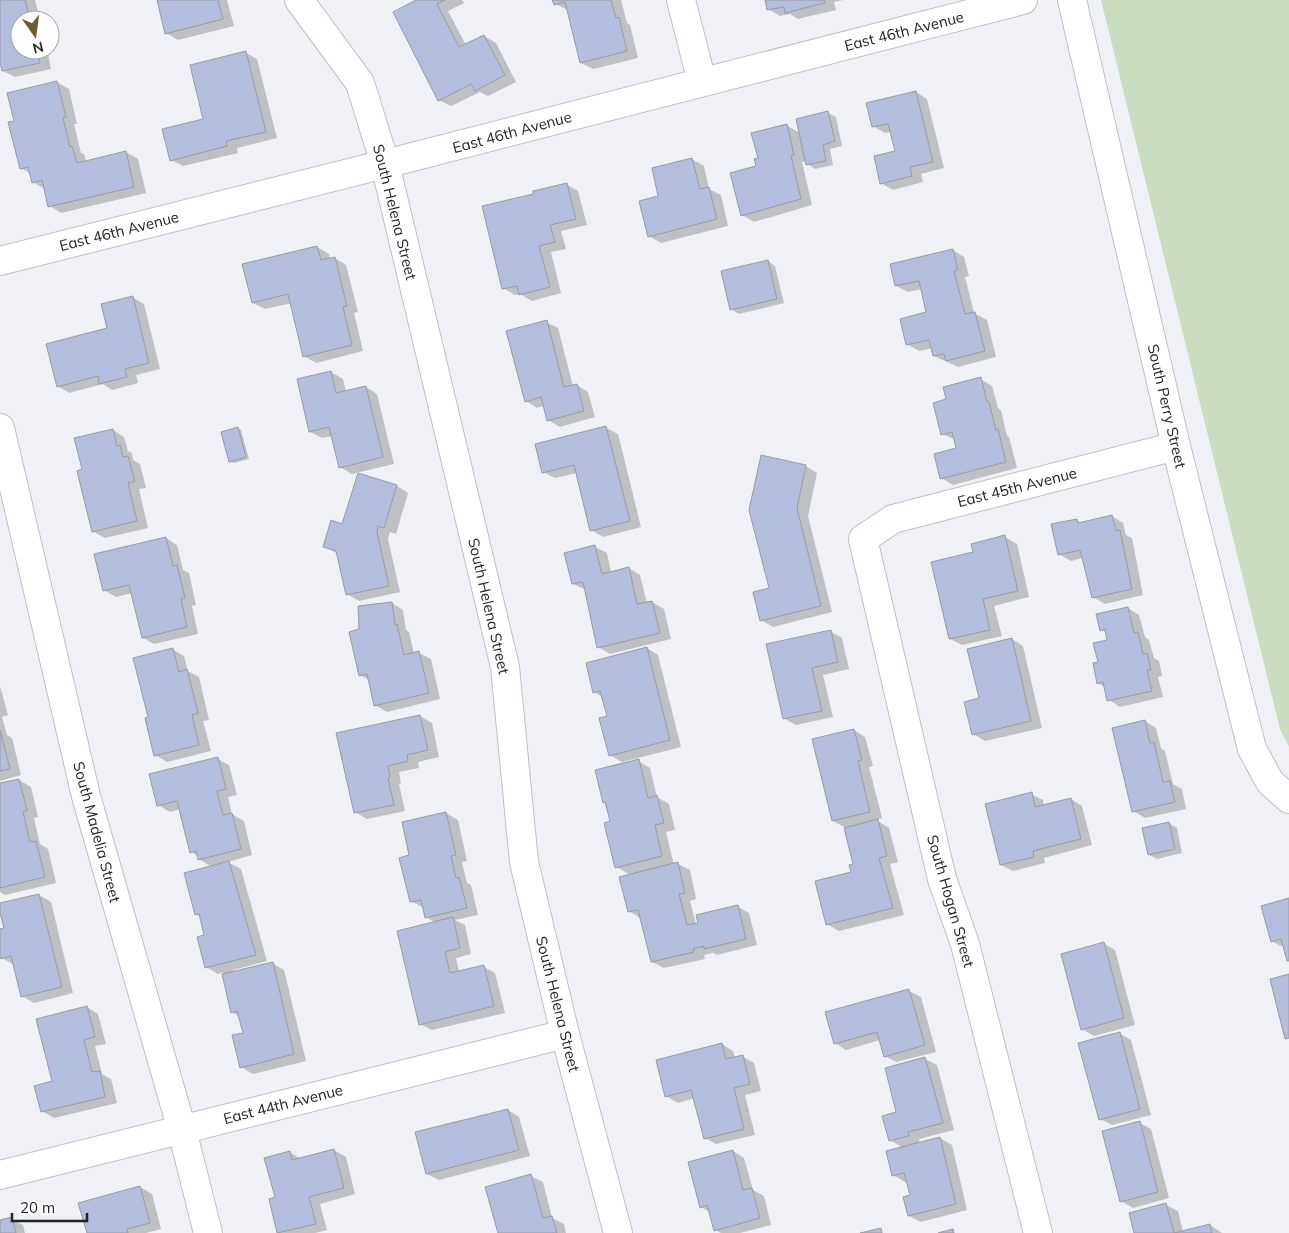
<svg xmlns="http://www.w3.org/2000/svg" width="1289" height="1233" viewBox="0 0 1289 1233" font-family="Mulish,sans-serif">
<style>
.green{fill:#cbddbf}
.shadow{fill:#0003}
.building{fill:#b3bddd;stroke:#999b9f}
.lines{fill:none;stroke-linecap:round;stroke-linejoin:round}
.minor-casing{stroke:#bec0c4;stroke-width:30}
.minor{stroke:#fff;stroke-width:28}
.labels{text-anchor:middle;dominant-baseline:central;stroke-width:5;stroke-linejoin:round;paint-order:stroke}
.street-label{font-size:15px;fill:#232325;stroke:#fefefe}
</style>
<rect width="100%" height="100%" fill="#eff1f6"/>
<!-- green -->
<path class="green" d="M1101,0H1289V747L1280,729Z"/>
<!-- shadow -->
<path class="shadow" d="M0,0H35L40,20H20V50H47L51,69L15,77L3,71L0,57Z
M158,0H227L234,26L178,40L166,33Z
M419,0H462L464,3L448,11L466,45L484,36L496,43L516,82L488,96L480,92L451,106L439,100Z
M554,0H621L627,23L630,25L638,58L593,69L581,63L568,10L555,4Z
M766,0H843L834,2L836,10L798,19L790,14L780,16L768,9Z
M246,53L257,59L277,138L237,148L238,153L183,166L171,160L205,119Z
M57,82L69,89L77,124H74L81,153L84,154L86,162L126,152L138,159L146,193L61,213L50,206L45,189L33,182L31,174L21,168L15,122Z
M916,92L927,99L944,168L921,174L923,182L893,190L881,183L896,152L891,132L885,133L873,126Z
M828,113L836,117L842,146L830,149L833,165L815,169L808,164L807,161L802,162L812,205L754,222L742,215L759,159L786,125L800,133Z
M692,159L704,166L709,189L721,195L728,226L661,243L649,236L660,197Z
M566,184L578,191L587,225L561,231L566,249L551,252L561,293L532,301L520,294L515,295L503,288L535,194Z
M317,247L329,254L330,259L335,258L346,265L358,312L354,313L363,351L316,363L304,356L292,303L265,309L253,303Z
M953,250L964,257L969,276L965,277L974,313L987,320L996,357L958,367L934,356L933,348L919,351L907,344L928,313L922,289L908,292L896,286Z
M768,261L775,266L784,303L739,314L731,309Z
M132,297L144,304L160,369L136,375L138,383L112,390L103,384L69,393L58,386L108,329Z
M546,322L558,328L573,386L577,385L588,392L595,417L560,427L548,420L544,406L537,408L526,401Z
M331,372L343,379L346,392L366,387L377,394L394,464L352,474L340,467L333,436L322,438L310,432L298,380Z
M980,379L992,386L998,408L1001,410L1007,436L1009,437L1017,468L953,485L941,478L958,449L956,440L942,434L948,400Z
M238,428L241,430L249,459L234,463L230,461Z
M606,428L618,434L641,527L603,537L591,530L577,473L555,478L543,472Z
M113,430L124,437L128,451L132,453L133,460L140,464L146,488L139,489L148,528L105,538L94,532L83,470Z
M806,466L817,473L808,516L832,612L773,627L761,620Z
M359,474L397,486L408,493L396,534L390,532L388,539L400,592L359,601L347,594L338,554L324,546L343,526Z
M1112,516L1123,523L1126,535L1132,538L1143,595L1105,604L1093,597L1083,558L1071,561L1059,554L1076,520L1082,523Z
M1005,537L1017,544L1029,597L994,606L1002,636L962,645L950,639L974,553Z
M166,538L177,545L183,570L189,573L196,605L192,606L198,634L154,644L143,638L132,593L116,597L104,590Z
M595,547L607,553L611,573L629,568L640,575L647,603L652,602L664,609L671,639L610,654L598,647L586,590L573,584Z
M392,603L403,610L406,630L409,632L414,654L419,653L431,659L440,699L387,712L375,705L370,681L360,675L361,630Z
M1128,608L1139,615L1145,637L1149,640L1154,658L1159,661L1162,676L1158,677L1163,697L1120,707L1109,700L1105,687L1098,683L1099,663L1108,641L1107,633L1101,630Z
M830,631L842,638L849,669L823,675L833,717L796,725L785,719Z
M1012,639L1023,646L1042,728L985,741L973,734L980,699Z
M647,648L658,655L681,747L622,762L610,755L608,717L603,697L594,692Z
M172,649L184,656L188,671L199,677L209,720L203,721L211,751L167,762L155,755L149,718Z
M0,686L8,715L2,717L7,735L12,738L21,775L0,781Z
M420,716L432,723L439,757L418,762L419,768L399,772L401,783L399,784L405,811L367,819L355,812Z
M1145,721L1156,728L1161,748L1165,751L1173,784L1182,789L1186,809L1145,818L1133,811Z
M854,730L865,737L873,766L869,767L882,818L876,820L889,828L898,862L890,864L904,915L839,931L827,924L855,864L846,828L833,821Z
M218,759L229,765L237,795L228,797L232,814L244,821L252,855L228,862L241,869L267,961L233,970L234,972L272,963L284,970L306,1061L253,1074L241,1067L244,1034L240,1017L232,1012L223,972L218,974L206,967L205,936L201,917L196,914L212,867L199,859L198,856L191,852L181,809L170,812L158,805Z
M638,761L650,768L657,797L669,804L675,830L666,832L674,865L678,864L690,870L696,899L690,901L696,924L737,906L749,913L757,945L717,955L713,953L704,955L705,959L664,968L652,962L640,918L629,911L631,875L616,867L611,822L607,804L604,802Z
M19,780L31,787L38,817L34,818L40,844L48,849L56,883L5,895L0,892V784Z
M1031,794L1043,800L1044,806L1071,799L1082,806L1092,845L1044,858L1045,863L1013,871L1001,865Z
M446,813L458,820L467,861L462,862L467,883L471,885L478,915L455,920L465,925L471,954L456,958L459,972L484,967L495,973L505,1013L432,1030L420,1024L436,923L426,917L424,908L411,901V856Z
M1169,823L1177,828L1182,853L1157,859L1149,855Z
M39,895L51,902L73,993L34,1003L22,996L14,965L2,958L0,950V930L5,929L0,904Z
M1289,899V961L1284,945L1280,946L1272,941Z
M1103,943L1115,950L1135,1025L1094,1036L1082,1029Z
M909,991L921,997L936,1052L896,1062L885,1056L880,1040L846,1050L835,1043Z
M87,1007L98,1014L106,1044L95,1046L102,1074L111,1079L117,1103L54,1118L42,1111Z
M1119,1033L1131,1040L1151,1115L1112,1125L1100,1119Z
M722,1044L733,1051L735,1058L742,1056L754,1063L761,1091L745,1095L755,1135L716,1144L705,1138L695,1098L678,1103L666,1096Z
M925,1059L937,1065L954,1130L919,1139L920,1143L940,1138L952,1145L967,1210L921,1222L909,1216L911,1196L908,1181L905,1182L893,1175L903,1148L890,1140L898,1113Z
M508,1110L519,1117L530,1156L439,1180L427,1174Z
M1140,1123L1151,1129L1169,1198L1133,1208L1121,1201Z
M334,1150L346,1157L355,1194L320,1204L327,1230L315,1233H279L270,1200L276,1198L289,1152L301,1159Z
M733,1151L744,1158L753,1190L764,1196L771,1225L740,1233H721L715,1230L710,1212L701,1207Z
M531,1176L543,1182L552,1218L564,1224L566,1233H499Z
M140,1187L152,1194L161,1229L146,1233H88Z
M1166,1205L1178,1211L1183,1232L1210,1225L1222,1233H1135Z
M11,1219L23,1225L25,1233H0V1222Z"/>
<!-- building -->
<path class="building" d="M0,0H25L30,20H20V50H37L40,63L2,71L0,63Z
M157,0H218L223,19L165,34Z
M416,0H445L437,4L459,47L484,35L505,75L475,91L471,84L438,101L393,12Z
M552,0H611L616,18L619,17L627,51L580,63L565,2L554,5Z
M765,0H824L825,3L785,13L784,7L767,10Z
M246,51L266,132L226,141L227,146L170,161L162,129L203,119L190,65Z
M57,81L66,117L63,118L70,147L72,146L77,163L126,151L134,187L48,207L42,180L32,183L28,167L20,169L8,122L14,121L7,93Z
M916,91L933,162L910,167L912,176L880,184L874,156L895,151L888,124L872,127L866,103Z
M828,111L835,141L823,145L826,161L806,165L796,119Z
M787,124L794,155L791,156L801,199L741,216L730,173L756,166L754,159L758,158L751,133Z
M692,158L700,189L709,187L717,219L648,237L639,201L658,196L652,168Z
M567,183L576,219L550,225L555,242L539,246L550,287L519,295L517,286L502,289L482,206L533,194V191Z
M317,246L321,260L335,257L347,306L343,307L352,345L303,357L288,294L252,303L242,264Z
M953,249L958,270L954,271L965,314L975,312L985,351L946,361L944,354L933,356L929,340L906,345L900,319L926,312L919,281L895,286L890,264Z
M768,260L777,299L730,310L721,271Z
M133,296L149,363L125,369L127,377L99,384L98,376L57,387L46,344L107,328L101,304Z
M547,320L564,387L577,384L584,411L547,421L541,397L525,402L506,331Z
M331,371L336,393L366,386L383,457L339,468L329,427L309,432L297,379Z
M981,377L987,402H989L996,430L998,429L1006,462L940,479L934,454L956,448L952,432L941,435L933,403L946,399L943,387Z
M606,426L630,521L590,531L574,465L542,473L535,444Z
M238,427L246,457L229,462L221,432Z
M113,429L117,446L120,445L123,457L128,456L135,481L128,483L137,521L92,532L77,471L82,469L74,438Z
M761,455L806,465L797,508L821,606L760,621L753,592L769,588L749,510Z
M358,473L397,485L384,528L378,526L377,532L389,586L346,595L336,551L323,547L331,520L342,524Z
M1112,515L1116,531L1120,530L1132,589L1092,598L1080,550L1058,555L1051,524L1077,519L1078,523Z
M1005,535L1018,591L983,599L990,630L949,639L931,562L973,552L971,544Z
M166,537L173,566L177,565L185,598L181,599L187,627L142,638L129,585L103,591L94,554Z
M595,545L602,574L629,567L637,604L652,601L660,633L597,648L583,582L572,584L564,553Z
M392,602L395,625L397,624L404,655L419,651L429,693L374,706L367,674L359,676L349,632L359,629L358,606Z
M1128,607L1134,633L1138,632L1143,654L1147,653L1151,670H1147L1152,691L1107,701L1103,682L1097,684L1093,663L1098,662L1093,643L1107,640L1105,629L1100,631L1096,614Z
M831,630L838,662L812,668L822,711L783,719L766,644Z
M1012,638L1031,721L972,735L964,702L979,698L967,649Z
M647,647L670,740L609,756L599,718L607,716L600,691L593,693L586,663Z
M173,648L179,672L187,669L198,713L192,715L199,745L154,756L145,718L148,717L133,658Z
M420,715L428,750L407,755L408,761L388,766L390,777L388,778L394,805L354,813L336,733Z
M1145,720L1150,743L1154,742L1163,782L1170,781L1175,802L1132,812L1112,728Z
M854,729L862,760L858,761L870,812L832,821L812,739Z
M0,730L10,769L0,771Z
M218,757L226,789L217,791L223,815L232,813L241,849L198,860L196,851L190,853L177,801L157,806L149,774Z
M639,759L648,798L657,795L664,823L655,825L662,856L615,868L604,823L610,821L605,802L603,803L595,770Z
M19,779L27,810L23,812L30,842L36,841L45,877L0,888V783Z
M1032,792L1035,807L1071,798L1081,839L1033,851L1034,857L1000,865L985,804Z
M446,812L456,855L451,856L456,878L459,877L467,908L425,918L421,900L410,902L399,858L409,855L402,822Z
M878,819L887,856L879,858L893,908L826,925L815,881L851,872L849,865L853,864L844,828Z
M1169,822L1175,849L1148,855L1142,828Z
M229,861L256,955L205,968L197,937L204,935L199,914L195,915L184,873Z
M678,862L685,893L679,894L687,925L698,923L696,915L738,905L746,939L704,949V946L693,949L694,952L651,962L638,910L628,912L619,877Z
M39,894L62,987L21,997L11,956L1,959L0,955V929L4,928L0,913V903Z
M1289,898V961H1287L1281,939L1271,942L1261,906Z
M453,917L460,948L445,952L450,973L484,965L494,1006L419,1025L397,931Z
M1104,942L1124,1018L1081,1030L1061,954Z
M273,962L294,1054L240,1068L232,1035L243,1033L237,1011L231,1013L222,974Z
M1289,974V1038L1285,1039L1270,979Z
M909,989L925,1045L884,1057L877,1032L834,1044L825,1012Z
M87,1006L95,1037L84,1040L92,1072L100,1071L105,1097L41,1112L34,1086L52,1081L36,1019Z
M1120,1032L1140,1109L1099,1120L1078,1043Z
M722,1043L726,1059L743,1055L750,1084L734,1088L744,1129L704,1139L691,1090L665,1097L656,1060Z
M925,1057L943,1123L908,1132L909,1136L889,1141L882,1116L896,1112L885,1068Z
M508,1109L519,1150L426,1174L415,1132Z
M1140,1121L1158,1192L1120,1202L1102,1131Z
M940,1137L956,1204L908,1216L903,1197L910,1195L904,1173L892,1176L886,1151Z
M334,1149L344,1188L309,1197L316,1224L277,1233L269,1199L275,1197L264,1158L290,1151L292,1160Z
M733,1150L743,1190L752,1188L760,1218L714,1231L707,1205L700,1208L688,1162Z
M531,1174L543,1218L552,1216L557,1233H498L485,1187Z
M140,1186L150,1223L127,1229L128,1233H87L78,1203Z
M1166,1203L1174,1233L1210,1224L1212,1233H1134L1129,1213Z
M12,1217L16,1233H0V1220Z
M881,1228L882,1233H860Z
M953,1229L954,1233H938Z"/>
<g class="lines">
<defs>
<path id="minor" d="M299,0L360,83L385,164L505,667L524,862L565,1034L618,1233
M681,0L702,82
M1072,0L1176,446L1252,749L1270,782L1289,799
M0,261L385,164L1023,0
M0,428L86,796L182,1130L208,1233
M0,1175L565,1034
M1038,1233L965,944L942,879L863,539L893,519L1176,446"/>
</defs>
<!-- minor casing -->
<use href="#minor" class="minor-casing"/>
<!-- minor -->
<use href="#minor" class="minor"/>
</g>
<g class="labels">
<!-- street labels -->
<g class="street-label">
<text transform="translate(904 31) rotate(-14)">East 46th Avenue</text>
<text transform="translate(512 132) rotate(-15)">East 46th Avenue</text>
<text transform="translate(395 212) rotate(76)">South Helena Street</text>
<text transform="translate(119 231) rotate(-14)">East 46th Avenue</text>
<text transform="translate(1167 406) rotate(77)">South Perry Street</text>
<text transform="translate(1017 487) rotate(-14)">East 45th Avenue</text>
<text transform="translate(489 606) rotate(77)">South Helena Street</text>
<text transform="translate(97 832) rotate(75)">South Madelia Street</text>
<text transform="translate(951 901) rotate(74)">South Hogan Street</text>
<text transform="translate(558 1004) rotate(76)">South Helena Street</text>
<text transform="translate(283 1104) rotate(-14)">East 44th Avenue</text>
</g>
</g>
<!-- north arrow -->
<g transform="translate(35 35) rotate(166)"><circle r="24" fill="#fefefe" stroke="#a6a6a7"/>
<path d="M0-4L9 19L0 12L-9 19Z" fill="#6e5c2a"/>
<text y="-8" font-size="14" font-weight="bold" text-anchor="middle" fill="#232325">N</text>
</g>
<!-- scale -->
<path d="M12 1213v8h75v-8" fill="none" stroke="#232325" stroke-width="2.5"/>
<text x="20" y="1213" font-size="15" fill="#232325" stroke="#fefefe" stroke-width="4" paint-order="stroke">20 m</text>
</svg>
